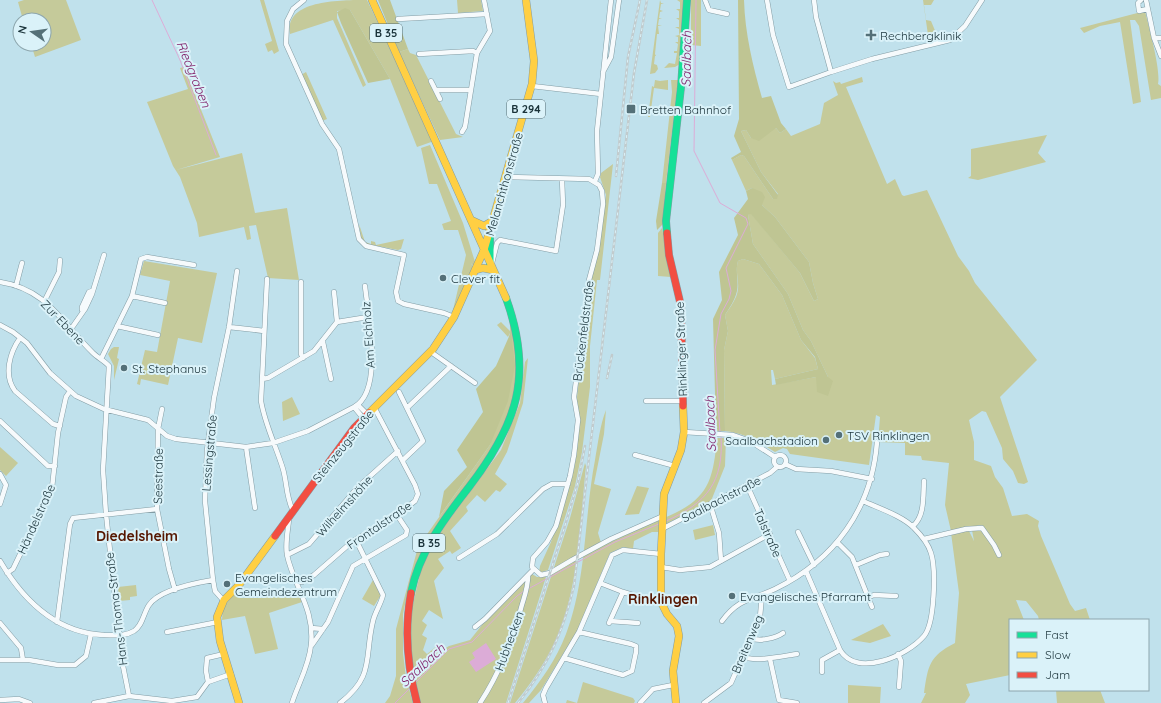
<svg xmlns="http://www.w3.org/2000/svg" width="1161" height="703" viewBox="0 0 1161 703" font-family="Quicksand,sans-serif">
<style>
.green{fill:#c5ca9a}
.forest{fill:#bfc593}
.water{fill:#dcacd7}
.lines{fill:none;stroke-linecap:round;stroke-linejoin:round}
.stream{stroke:#dcacd7;stroke-width:1}
.street-casing{stroke:#839da5;stroke-width:5.5}
.fast-casing{stroke:#839da5;stroke-width:8}
.slow-casing{stroke:#839da5;stroke-width:8}
.jam-casing{stroke:#839da5;stroke-width:8}
.street{stroke:#f6fafc;stroke-width:4.5}
.fast{stroke:#16e098;stroke-width:7}
.slow{stroke:#ffcf43;stroke-width:7}
.jam{stroke:#f24e42;stroke-width:7}
.rail-casing{stroke:#c1cbcd;stroke-width:2.5}
.rail{stroke:#daf2f9;stroke-width:1;stroke-dasharray:3;stroke-linecap:butt}
.poi-dot{fill:#547078;stroke:#daf2f9;stroke-width:1.5}
.labels{text-anchor:middle;dominant-baseline:central;stroke-width:4;stroke-linejoin:round;paint-order:stroke}
.shield{fill:#daf2f9;stroke:#546c73;stroke-width:1}
.shield-label{font-size:11px;font-weight:bold;fill:#1a333a}
.poi-label{font-size:12px;fill:#1a333a;stroke:#daf2f9;text-anchor:start}
.street-label{font-size:12px;fill:#1a333a;stroke:#daf2f9}
.water-label{font-size:13px;font-style:italic;fill:#83246c;stroke:#daf2f9}
.quarter-label{font-size:14px;font-weight:bold;fill:#561600;stroke:#daf2f9}
</style>
<rect width="100%" height="100%" fill="#c0e1ec"/>
<!-- green -->
<path class="green" d="M24,0H66L81,40L35,57L31,44H44V20H23L18,2Z
M260,0H264L279,51L274,54L272,50L268,52L265,44L272,41Z
M367,0L434,141L417,147L390,79L350,10L337,11V18L366,85L363,87L333,20L290,34C284,0 339,0 367,0Z
M457,0H481L483,11L458,13Z
M660,0L661,3H664L661,4L660,10L663,11L660,12L659,18L662,19H659L658,25H662L658,26L659,34H657L655,54L656,56H655L654,64L657,65L658,69L655,73L650,74Z
M677,0H685L680,64L675,67L664,68L669,63L675,64L677,53H674V51H677L678,44L675,42H678V37L675,36L679,35V29L675,27H679V20L676,18H679V11L676,9H680V2Z
M691,0H701V46L691,45Z
M923,0H934L931,5H924L926,20L931,21L939,40L929,42Z
M1145,11C1149,28 1161,70 1158,84L1161,86V98L1151,100L1139,26L1135,20H1130L1141,102L1133,104L1120,22L1100,26L1084,33L1080,28Z
M408,49L410,53L416,55L456,134L463,137L440,140L399,52Z
M184,67L220,157L176,170L242,153L255,213L287,208L299,280L268,278L256,225L249,226L251,239L247,240L244,227L199,237L197,223L180,177L173,166L147,102L188,89L180,68Z
M306,72L327,119L322,121L301,75Z
M862,77L863,82L846,87L887,184L895,179L902,195L904,196L927,190L958,256L969,271L975,283L1037,360L1000,397L1028,482L1024,484L1018,483L1013,471L1003,459L1002,448L986,412L982,411L969,420L974,442V460L991,466L995,477L1003,488L1012,516L1027,514L1039,521L1038,526L1041,536L1070,604L1075,611L1086,608L1090,620H1039L1038,616L1026,601L1016,600L1024,620H1010V675L966,684L970,695L965,703H921L926,693H924C928,666 929,656 955,643L959,593L951,533L968,529L974,541L972,530L981,525L951,531L945,505L949,463L922,460L921,456L905,455V443L878,442L880,417L876,415L869,465L790,454L787,449L783,448L775,452C759,442 744,433 725,431L724,350L728,331L725,315C730,307 737,299 738,289C739,280 735,271 738,261L743,259L759,264L782,295L801,340L815,358L818,369L775,379L773,370H771L772,385L816,377H828L811,341L803,330L788,294L753,244L748,215L751,213L800,273L814,301L818,299L813,283L809,262L775,217L762,205L752,188L746,191L732,160L741,155L744,156L773,199L778,194L761,172L741,131L746,130L751,138L776,128L780,133L786,129L791,136L820,124L824,103L838,95L833,81L836,83L840,82L841,84Z
M655,80L660,81L668,80V90L654,88L650,117H648L652,86L654,87Z
M671,80H678L666,183H662L672,92Z
M1047,135L1038,153L1046,162L978,180L968,178L971,176V149Z
M430,145L463,223L475,262L474,267L471,263L474,269L456,310H453L466,255L458,230H444L442,224L451,221L437,184H429L421,148Z
M613,164L600,280H597L590,346V387L582,452L575,486L548,570L539,573L540,566L551,542L574,469L578,442L577,397L590,280L599,250L606,195L600,177L601,173Z
M359,224L365,242L371,244V241L375,242L376,245L404,239L401,249L398,250L367,244L361,238Z
M662,228L671,277L658,276V233Z
M144,261L217,273L202,343L178,338L168,385L141,379L140,385L137,384L145,350L157,352L170,281L140,275Z
M501,322L510,331V323L517,350L518,378L512,408L493,453L430,537L417,562L407,595L403,614V653L406,678L413,703H385L390,696L396,676V629L418,547L490,445L510,333L508,337L497,325Z
M114,347H119L117,358L119,359L114,380V366L108,354L111,349Z
M528,358L523,403L507,452L495,474L507,484L500,492L496,490L485,502L477,495L466,507L468,511L450,531L461,548L452,554L450,551L438,559L444,568L434,581L443,619L429,610L422,621L427,625L422,635L427,638L423,650L427,654L438,645L442,649L441,651L449,646L470,640L486,620L532,574L537,577H546L506,703H420L413,682L408,653L410,616L423,562L446,524L501,450L520,403L525,362Z
M292,397L300,414L283,421L282,402Z
M606,410L604,434L594,484L611,489L598,533L602,546L660,519L659,532H652L634,541L633,549L623,547L610,553L577,631L541,690L529,703H523C541,681 556,660 566,634C587,579 584,517 595,460C598,443 600,425 606,410Z
M717,438H726L725,466L711,501L664,525V518C708,500 713,482 717,438Z
M0,447L18,463L6,476L0,470Z
M585,463L586,466C580,522 579,590 555,642C544,664 531,684 515,703H510L570,518Z
M637,486L649,488L639,514L625,515Z
M713,525L715,535L695,540L693,530Z
M373,580L381,595L374,606L362,599Z
M136,585L137,596L130,597V600L119,601L118,587Z
M298,587L302,602L269,613L278,649L255,654L245,616L222,620L223,607L235,594L239,598H264Z
M883,624L891,636L870,643L851,640Z
M583,682L633,698L635,701L634,703H566L567,700L577,703Z
M848,685L881,687L880,703H848Z
M1056,690H1100L1105,703H1057Z"/>
<!-- forest -->
<path class="forest" d="M378,0H390L408,49L399,52Z
M738,0H744C745,34 753,66 762,98L771,96L781,123L786,129L780,133L776,128L759,141L751,138L746,130L741,131L761,172L778,195L777,199H773L744,156L741,155L732,160L731,158L741,152L734,136L739,119Z
M345,8L350,10L390,79L368,83L341,23L337,12Z
M662,183H666L663,224L657,230L656,221Z
M752,188L762,192L765,197L762,205L775,217L809,262L813,283L818,299L814,301L800,273L751,214L748,215L753,244L788,294L803,330L811,341L828,377L833,381L828,396L817,392L816,377L776,385L775,379L818,369L815,357L801,340L782,295L759,264L743,259L738,261C735,271 739,281 737,291C735,300 730,307 725,315L728,331L724,350L725,431H716L713,319L722,300L719,272L738,235L734,218L748,199L746,191Z
M511,332L515,366L508,401L490,445L439,517L444,491L467,467L457,450L483,412L476,389L496,366Z"/>
<!-- water -->
<path class="water" d="M486,643L496,659L476,672L469,662L475,658L472,653Z"/>
<g class="lines">
<!-- stream -->
<path class="stream" d="M152,0L180,60L216,155
M696,0L694,151L720,203L746,218L748,224L726,268L731,291L729,299L721,314L715,350L720,433
M666,521C707,503 724,482 721,436
M528,589L615,542L659,524
M415,683L449,649L472,642L517,596L524,591
M395,703L410,688"/>
<defs>
<path id="street" d="M304,0L293,9L287,21L286,44L322,124L339,149L359,239L366,246L404,255L396,292L398,301L404,304L444,313L454,317
M705,0L709,10L727,14
M767,0L773,35L789,87L831,72L816,17L814,0
M1141,0L1138,3L1139,11L1147,9
M1146,0L1154,38L1161,56
M398,19L487,14
M1154,38H1161
M419,54L473,51L477,53
M603,72L611,57L619,0
M831,72L872,59L950,40L965,26L982,0
M431,81L440,99
M532,86L601,94
M436,90H471
M462,132L465,127L477,53L490,31L484,0
M506,177L589,179L599,185L602,191L603,204L597,250L589,280L574,397L578,420L574,455L570,476L556,526L547,542L533,558L532,567L541,575L550,573L572,560L611,539L663,516
M595,181L598,174L597,131L611,0
M492,263L497,243L500,240L556,251L563,205L562,179
M267,279L261,401C265,425 276,446 283,469C287,483 286,497 293,511
M0,282C47,289 62,323 93,353C98,358 105,361 109,366L103,470L106,514L122,661L129,696
M301,282V354L303,358
M16,286L22,263
M334,292L337,322
M132,296L165,303
M45,300L59,272L60,260
M82,310V307L89,292L92,291
M0,325L13,332L27,343L50,373L76,396L104,409L148,420L167,436L176,439L246,447L273,443L308,431L354,407C384,391 368,315 365,286
M117,326L158,335
M229,327L264,331
M71,329L85,309L92,294L104,255
M20,338C10,352 3,375 15,391L53,424L60,426
M323,342L331,379
M431,352L475,383
M101,359L132,296L141,259L147,257L194,265
M262,379L268,378L314,351L337,322L368,317
M399,392L423,441L403,460
M646,401H683
M358,405L367,414
M354,407L363,418
M407,408L451,366
M162,409L158,429L157,509L169,569L175,590
M0,421L48,466H55
M684,432L733,435L750,441L775,457
M246,447L255,508
M774 461a6 6 0 1 1 12 0a6 6 0 1 1-12 0Z
M635,455L675,466
M785,464L796,469L831,471L872,479
M0,474L6,485L0,504
M747,485L790,581
M710,504L719,533L721,561
M289,519C288,531 285,543 287,555C294,587 315,609 311,645C309,666 298,684 292,703
M913,526C925,516 923,496 924,481
M662,529L770,473L777,467
M798,532L814,565
M924,539L966,529L982,528L994,545L999,555
M837,542L852,557L872,607
M287,555L309,544L358,487L398,451
M459,558L497,534L543,489L552,484H568
M0,561C23,600 56,633 104,635C114,635 124,637 134,631C143,625 143,614 149,605C159,590 195,583 213,580
M856,565L880,555L887,554
M661,567L680,570L710,567L770,534
M806,571L840,650C857,678 907,656 924,636C935,623 936,569 931,553C928,543 921,535 914,528C903,516 878,508 863,501
M7,573L13,569L52,488L58,433L66,397L70,391
M297,581L302,582L314,575L353,541L397,515L415,501L418,494L415,485L374,407
M600,583L623,592L609,623
M623,592L646,599
M869,597L874,595L896,596
M223,600L215,591L213,580L205,501L207,450L214,398L229,327L237,271
M610,621L638,623
M722,621C739,598 752,600 775,589C835,560 872,508 877,442
M57,622L70,524L73,518L157,509
M0,623L21,648L23,660
M475,627L485,619L533,570
M311,628L323,629
M167,632L218,622
M751,638C759,642 776,638 783,633
M312,645L328,622L353,566L406,535L407,530L397,515
M898,654L901,661L899,687
M743,657C757,662 783,656 797,654
M564,658L623,675L632,671L636,652V646L631,644L579,632
M770,659L779,700L797,703
M0,660H29L58,665H75L86,656L91,634
M822,672V660L840,650
M208,682L206,671L207,658L224,654
M0,700L19,699L30,703
M94,703L129,696L172,701L197,697L208,682L231,674
M340,703C375,676 364,658 373,621C375,612 381,604 383,595L356,540
M480,703C499,674 510,645 520,612C523,599 528,590 528,576
M545,703L543,695L546,688L579,632L612,555L623,550L661,554
M640,703L653,689L673,685
M704,703L731,683L760,617L762,595"/>
<path id="fast" d="M667,233L666,221L681,87L687,0
M490,237V263
M411,593C419,552 444,519 469,487C517,425 534,375 506,298"/>
<path id="slow" d="M372,0L506,298
M471,220L484,226L494,220
M484,250L532,84L534,61L526,0
M476,270L483,268L493,270
M369,413L433,349L454,317L484,250
M239,703L220,641L217,617L224,600L239,585L275,536
M676,703L673,671L679,636L677,626L667,614L661,602V554L664,494L681,450L684,432L683,406"/>
<path id="jam" d="M667,233L669,255L681,306L683,406
M275,536L354,428L369,413
M411,593C404,631 407,666 417,703"/>
</defs>
<!-- street casing -->
<use href="#street" class="street-casing"/>
<!-- fast casing -->
<use href="#fast" class="fast-casing"/>
<!-- slow casing -->
<use href="#slow" class="slow-casing"/>
<!-- jam casing -->
<use href="#jam" class="jam-casing"/>
<!-- street -->
<use href="#street" class="street"/>
<!-- fast -->
<use href="#fast" class="fast"/>
<!-- slow -->
<use href="#slow" class="slow"/>
<!-- jam -->
<use href="#jam" class="jam"/>
<defs>
<path id="rail" d="M616,176L628,57L640,0
M607,378L612,355
M508,703L564,529L578,482L585,446
M518,703C548,666 563,632 574,586L634,73L647,0"/>
</defs>
<!-- rail casing -->
<use href="#rail" class="rail-casing"/>
<!-- rail -->
<use href="#rail" class="rail"/>
</g>
<!-- markers -->
<g class="poi-dot">
<path d="M869 29h4v4h4v4h-4v4h-4v-4h-4v-4h4z"/>
<rect x="626" y="104" width="10" height="10" rx="2"/>
<circle cx="443" cy="278" r="4"/>
<circle cx="124" cy="368" r="4"/>
<circle cx="839" cy="435" r="4"/>
<circle cx="826" cy="440" r="4"/>
<circle cx="227" cy="584" r="4"/>
<circle cx="732" cy="596" r="4"/>
</g>
<g class="labels">
<!-- shield labels -->
<g class="shield">
<rect x="370" y="24" width="32" height="18" rx="3"/>
<rect x="507" y="100" width="38" height="18" rx="3"/>
<rect x="413" y="534" width="32" height="18" rx="3"/>
</g>
<g class="shield-label">
<text x="386" y="33">B 35</text>
<text x="526" y="109">B 294</text>
<text x="429" y="543">B 35</text>
</g>
<!-- poi labels -->
<g class="poi-label">
<text x="880" y="35">Rechbergklinik</text>
<text x="640" y="109">Bretten Bahnhof</text>
<text x="451" y="278">Clever fit</text>
<text x="132" y="368">St. Stephanus</text>
<text x="847" y="435">TSV Rinklingen</text>
<text x="818" y="440" text-anchor="end">Saalbachstadion</text>
<text x="235" y="577">Evangelisches<tspan x="235" dy="14">Gemeindezentrum</tspan></text>
<text x="740" y="596">Evangelisches Pfarramt</text>
</g>
<!-- street labels -->
<g class="street-label">
<text transform="translate(504 184) rotate(-74)">Melanchthonstraße</text>
<text transform="translate(63 322) rotate(46)">Zur Ebene</text>
<text transform="translate(583 331) rotate(-83)">Brückenfeldstraße</text>
<text transform="translate(368 335) rotate(-94)">Am Eichholz</text>
<text transform="translate(681 349) rotate(-92)">Rinklinger Straße</text>
<text transform="translate(343 446) rotate(-51)">Steinzeugstraße</text>
<text transform="translate(209 453) rotate(-85)">Lessingstraße</text>
<text transform="translate(158 476) rotate(-89)">Seestraße</text>
<text transform="translate(721 499) rotate(-27)">Saalbachstraße</text>
<text transform="translate(344 506) rotate(-48)">Wilhelmshöhe</text>
<text transform="translate(36 519) rotate(-66)">Händelstraße</text>
<text transform="translate(379 525) rotate(-34)">Frontalstraße</text>
<text transform="translate(768 533) rotate(66)">Talstraße</text>
<text transform="translate(116 609) rotate(-97)">Hans-Thoma-Straße</text>
<text transform="translate(509 641) rotate(-70)">Hubhecken</text>
<text transform="translate(747 644) rotate(-67)">Breitenweg</text>
</g>
<!-- water labels -->
<g class="water-label">
<text transform="translate(686 59) rotate(-89)">Saalbach</text>
<text transform="translate(194 74) rotate(68)">Riedgraben</text>
<text transform="translate(710 424) rotate(-92)">Saalbach</text>
<text transform="translate(422 665) rotate(-43)">Saalbach</text>
</g>
<!-- quarter labels -->
<g class="quarter-label">
<text x="137" y="536">Diedelsheim</text>
<text x="663" y="599">Rinklingen</text>
</g>
</g>
<!-- legend -->
<rect x="1009" y="619" width="140" height="72" fill="#daf2f9" stroke="#8da6ad"/>
<rect x="1017" y="632" width="20" height="6" fill="#16e098" stroke="#8da6ad"/>
<text x="1045" y="639" font-size="12" fill="#1a333a">Fast</text>
<rect x="1017" y="652" width="20" height="6" fill="#ffcf43" stroke="#8da6ad"/>
<text x="1045" y="659" font-size="12" fill="#1a333a">Slow</text>
<rect x="1017" y="672" width="20" height="6" fill="#f24e42" stroke="#8da6ad"/>
<text x="1045" y="679" font-size="12" fill="#1a333a">Jam</text>
<!-- north arrow -->
<g transform="translate(32 32) rotate(283)"><circle r="19" fill="#daf2f9" stroke="#8da6ad"/>
<path d="M0-3L7 15L0 10L-7 15Z" fill="#547078"/>
<text y="-6" font-size="11" font-weight="bold" text-anchor="middle" fill="#1a333a">N</text>
</g>
</svg>
